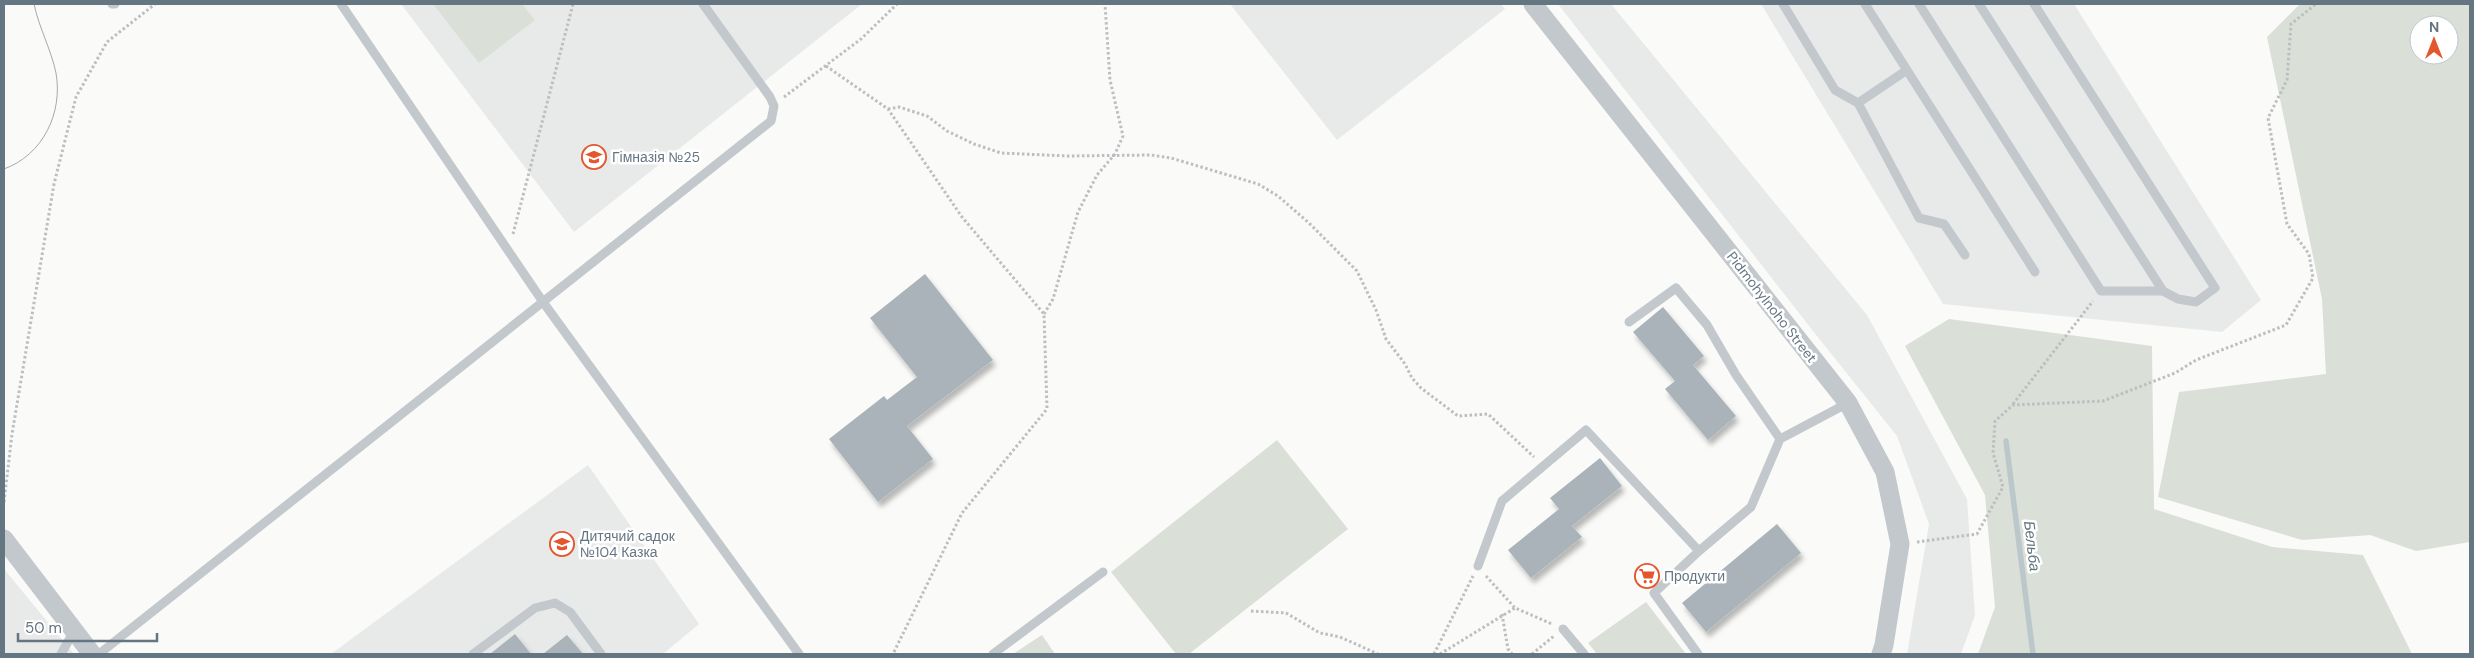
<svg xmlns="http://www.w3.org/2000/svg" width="2474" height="658" viewBox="0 0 2474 658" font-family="'DM Sans',sans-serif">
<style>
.built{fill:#e8e9e9}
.green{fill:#dadfd7;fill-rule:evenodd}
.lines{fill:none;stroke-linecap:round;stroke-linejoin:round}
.stream{stroke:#bbc7cb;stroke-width:5.5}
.building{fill:#aab3b9;filter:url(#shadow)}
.path{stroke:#bbbfc2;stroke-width:3;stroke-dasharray:2.5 2.5;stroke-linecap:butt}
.lane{stroke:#c3c8cc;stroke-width:9}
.street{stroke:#c3c8cc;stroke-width:19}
.tram{stroke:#a2aab0;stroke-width:1}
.labels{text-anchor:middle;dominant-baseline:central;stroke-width:5;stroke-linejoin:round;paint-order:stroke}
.poi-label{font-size:14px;fill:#657683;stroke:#fff;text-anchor:start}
.street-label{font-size:14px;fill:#657683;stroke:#fff}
.water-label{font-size:15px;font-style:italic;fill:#60757c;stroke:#fff}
</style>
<defs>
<filter id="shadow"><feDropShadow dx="3" dy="5.5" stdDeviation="2.5" flood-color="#0004"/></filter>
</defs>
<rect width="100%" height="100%" fill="#fafaf8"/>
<!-- built -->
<path class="built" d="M401,4H862L574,232Z
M1230,4H1501L1505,9L1337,140Z
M1558,4H1611L1867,315L1967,499L1975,615L1961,654H1907L1929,524L1897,436L1813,331Z
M1761,4H2074L2261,300L2222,332L1943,304Z
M588,465L699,624L663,654H331Z
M4,569L74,654H4Z"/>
<!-- green -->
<path class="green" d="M433,4H522L535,20L479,63Z
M2300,4H2470V542L2416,551L2370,535L2302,540L2158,497L2179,392L2326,374L2322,299L2267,37ZM2419,25H2449V55H2419Z
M1949,319L2152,346L2154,509L2272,547L2363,555L2412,654H1978L1995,607L1985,495L1905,346Z
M1277,440L1348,529L1189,654H1176L1111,572Z
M1646,602L1686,654H1597L1588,643Z
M1042,635L1055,654H1013Z"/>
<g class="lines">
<!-- stream -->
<path class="stream" d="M2006,441L2033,654"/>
</g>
<!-- building -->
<path class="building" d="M925,274L993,360L907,426L933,459L878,502L829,439L884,396L887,400L917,377L870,318Z
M1663,307L1704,356L1693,365L1736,416L1708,440L1665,389L1675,381L1633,332Z
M1600,458L1622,486L1572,526L1582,537L1531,578L1508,550L1559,509L1550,498Z
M1777,524L1801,553L1706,632L1682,603Z
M515,634L531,654H490Z
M567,635L583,654H543Z"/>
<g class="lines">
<!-- path -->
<path class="path" d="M826,66L888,109L962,217L1044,314L1047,409L962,513L893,654
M784,97L861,39L897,4
M888,109L899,107L927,116L947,131L974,144L1001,153L1068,156L1151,155L1171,158L1258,184L1278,196L1309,223L1357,271L1376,310L1386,339L1405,364L1412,378L1421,388L1458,416L1488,414L1534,457
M513,234L573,4
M1044,314L1053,299L1078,212L1097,175L1115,154L1123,136L1110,80L1105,4
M2013,404L2093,301
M4,502L12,434L54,184L76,97L107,42L155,4
M1917,542L1977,534L2003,487L1993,453L1995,421L2013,405L2103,401L2175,373L2196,360L2286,325L2313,278L2309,254L2287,224L2268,118L2287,80L2291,24L2316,4
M1486,576L1515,608L1552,624
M1251,611L1286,613L1320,633L1340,637L1378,654
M1502,614L1508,649L1512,654
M1434,654L1473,576
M1440,654L1515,608
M1532,654L1554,636"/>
<!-- lane -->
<path class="lane" d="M112,4H115
M341,4L543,302L799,654
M1783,4L1835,90L1858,103
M1865,4L2035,272
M1919,4L2101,291H2163L2178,299L2196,302L2215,288L2034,4
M1979,4L2163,291
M1907,70L1858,103L1919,218L1944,224L1965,255
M1629,322L1676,288L1707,325L1736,375L1780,439
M1478,566L1502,501L1586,430L1699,551L1751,507L1780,439L1848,403
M1563,629L1584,654
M61,654L74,631
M99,654L771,121L774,106L770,97L703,4
M473,654L535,608L555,603L570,612L601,654
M993,654L1103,572
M1698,654L1654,593L1699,551"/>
<!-- street -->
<path class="street" d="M1533,4L1848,403L1885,472L1900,544L1884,645L1881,654
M4,539L92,654"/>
<!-- tram -->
<path class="tram" d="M4,169C43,155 63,113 56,73C51,49 39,28 34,4"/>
</g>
<!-- icons -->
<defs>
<symbol id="school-ring" viewBox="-11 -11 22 22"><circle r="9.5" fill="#fff" stroke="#e4572e" stroke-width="1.5"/><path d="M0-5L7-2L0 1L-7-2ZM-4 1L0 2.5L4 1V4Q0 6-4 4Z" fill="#e4572e"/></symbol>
<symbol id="supermarket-ring" viewBox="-11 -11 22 22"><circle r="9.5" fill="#fff" stroke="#e4572e" stroke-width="1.5"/><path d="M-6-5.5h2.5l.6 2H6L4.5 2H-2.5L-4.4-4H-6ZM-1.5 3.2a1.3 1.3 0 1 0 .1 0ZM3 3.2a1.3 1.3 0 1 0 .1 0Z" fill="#e4572e"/></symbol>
</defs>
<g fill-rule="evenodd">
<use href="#school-ring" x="580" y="143" width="28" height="28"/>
<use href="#school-ring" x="548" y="530" width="28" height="28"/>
<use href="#supermarket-ring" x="1633" y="562" width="28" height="28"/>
</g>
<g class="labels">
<!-- poi labels -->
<g class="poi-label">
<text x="612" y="157">Гімназія №25</text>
<text x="580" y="536">Дитячий садок<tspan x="580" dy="16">№104 Казка</tspan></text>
<text x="1664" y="576">Продукти</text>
</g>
<!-- street labels -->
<g class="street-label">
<text transform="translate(1772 307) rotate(52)">Pidmohylnoho Street</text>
</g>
<!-- water labels -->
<g class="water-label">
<text transform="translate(2032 546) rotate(83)">Бельба</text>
</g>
</g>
<!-- border -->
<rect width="2474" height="658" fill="none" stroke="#657683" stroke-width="10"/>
<!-- north arrow -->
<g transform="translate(2434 40)"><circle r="24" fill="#ffffff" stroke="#c1c8cd"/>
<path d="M0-4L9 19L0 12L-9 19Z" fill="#e4572e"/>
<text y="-8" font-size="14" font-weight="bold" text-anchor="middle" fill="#657683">N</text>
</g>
<!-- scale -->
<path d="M18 633v8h139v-8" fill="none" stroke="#657683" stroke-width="2.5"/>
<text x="25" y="633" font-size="15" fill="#657683" stroke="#ffffff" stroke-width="4" paint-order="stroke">50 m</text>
</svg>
